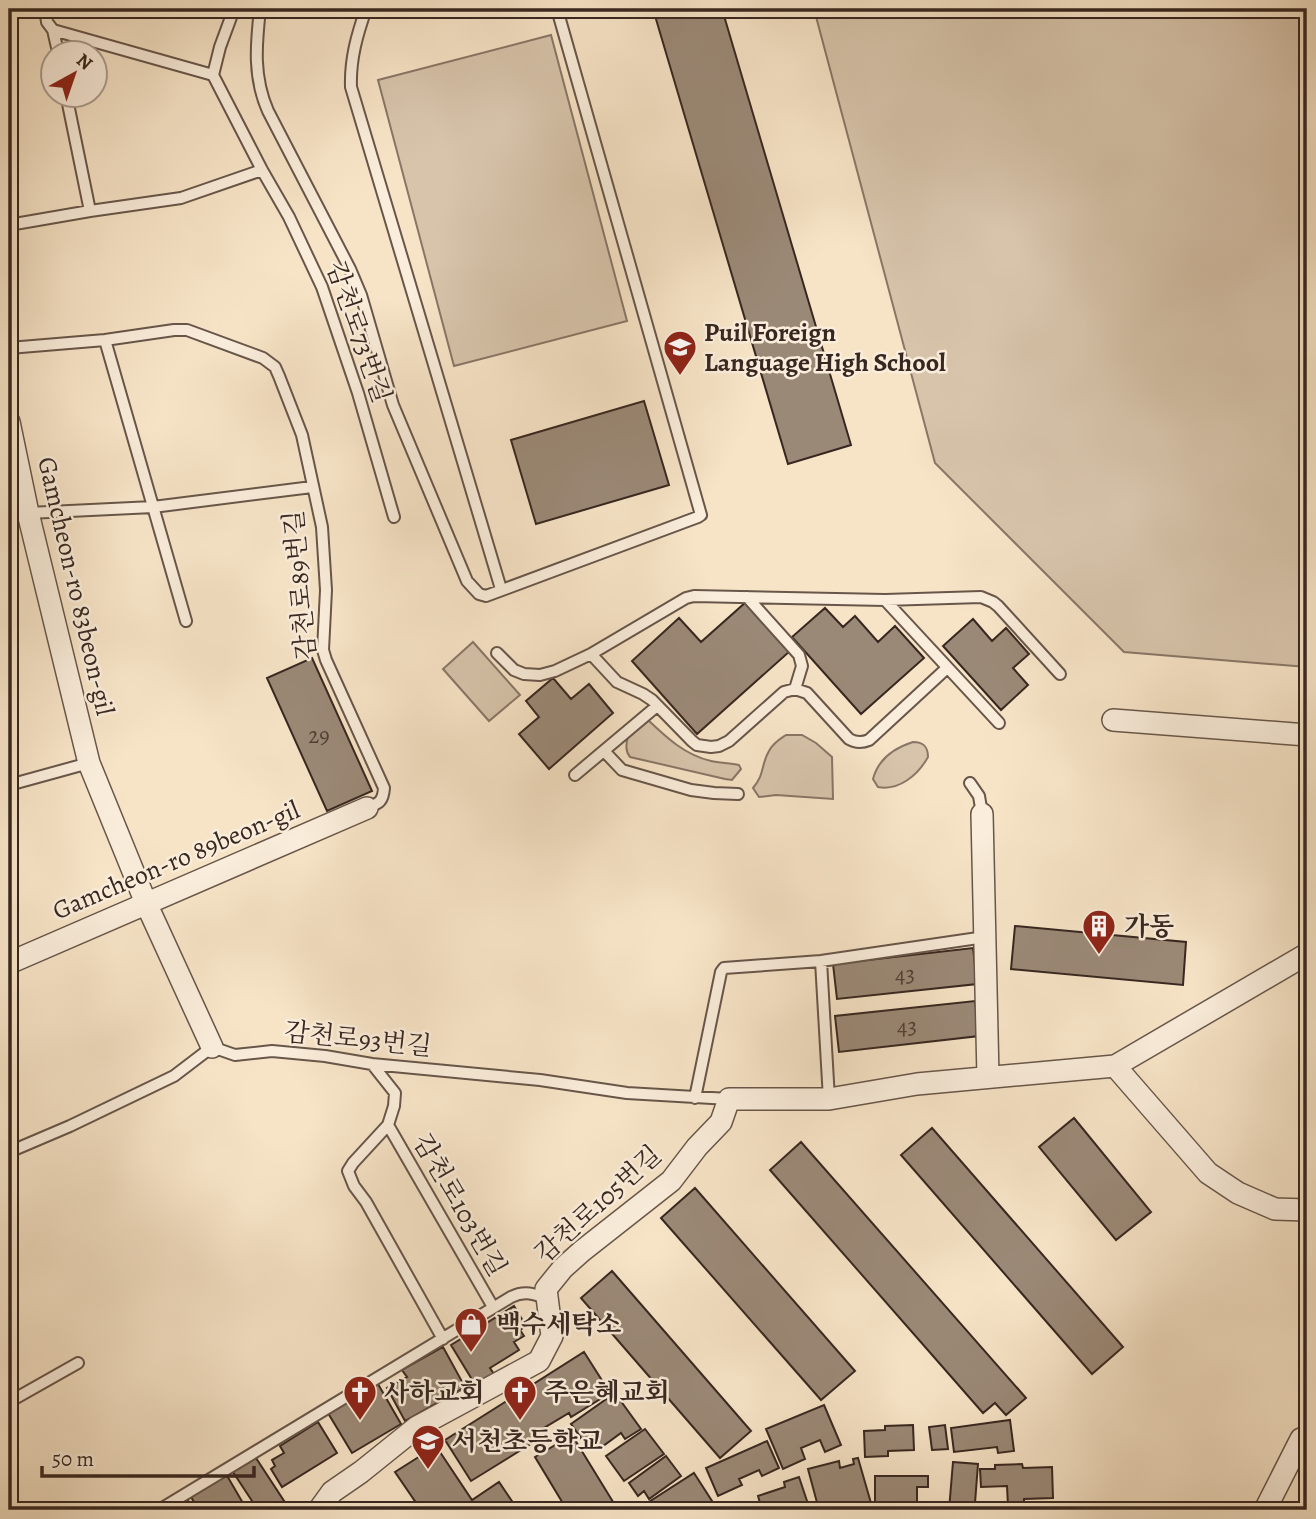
<svg xmlns="http://www.w3.org/2000/svg" width="1316" height="1519" viewBox="0 0 1316 1519" font-family="Alegreya,'Noto Serif KR',serif">
<style>
.green{fill:#d7c4ab;stroke:#887666;stroke-width:2}
.building{fill:#9b8977;stroke:#382720;stroke-width:2}
.lines{fill:none;stroke-linecap:round;stroke-linejoin:round}
.service-casing{stroke:#68564a;stroke-width:14}
.minor-casing{stroke:#68564a;stroke-width:24}
.service{stroke:#faeddb;stroke-width:10}
.minor{stroke:#faeddb;stroke-width:21}
.labels{text-anchor:middle;dominant-baseline:central;stroke-width:5;stroke-linejoin:round;paint-order:stroke}
.number-label{font-size:23px;fill:#514036}
.street-label{font-size:26px;fill:#382720;stroke:#faeddb}
.poi-label{font-size:26px;font-weight:bold;fill:#382720;stroke:#faeddb;text-anchor:start}
</style>
<rect width="100%" height="100%" fill="#f7e4c7"/>
<filter id="stains"><feTurbulence type="fractalNoise" baseFrequency=".00286" numOctaves="4"/><feColorMatrix values="0 0 0 0 .2 0 0 0 0 .09 0 0 0 0 .02 0 0 0 .5 -.17"/></filter>
<radialGradient id="worn" r=".72"><stop offset=".6" stop-color="#630" stop-opacity="0"/><stop offset="1" stop-color="#630" stop-opacity=".3"/></radialGradient>
<!-- green -->
<path class="green" d="M814,9H1307V667L1124,652L935,463Z
M551,35L627,321L454,366L378,80Z
M473,642L520,695L489,721L443,669Z
M648,720C667,738 685,755 711,761C720,763 730,763 739,765L741,769L732,780L725,779L630,757C625,751 626,744 628,736Z
M786,735H802L816,743L832,757L833,799L776,795L759,797L753,788C765,774 761,764 769,751C773,743 780,739 786,735Z
M913,742C923,742 928,746 928,757C918,775 899,791 878,787L873,779C878,760 894,748 913,742Z"/>
<!-- building -->
<path class="building" d="M653,9H722L851,445L788,464Z
M644,401L669,485L536,524L511,440Z
M746,602L790,651L697,734L632,661L679,618L701,642Z
M825,608L843,627L855,616L878,642L895,626L924,658L861,714L792,637Z
M973,619L992,641L1006,628L1029,654L1013,668L1028,685L1001,710L943,646Z
M312,658L372,791L327,811L267,678Z
M553,678L571,699L589,684L613,713L549,769L519,734L539,717L526,701Z
M1015,926L1186,942L1183,985L1011,969Z
M973,948L977,984L837,999L833,964Z
M975,1001L979,1036L839,1052L835,1016Z
M1074,1118L1151,1212L1116,1240L1039,1147Z
M932,1128L1123,1347L1092,1374L901,1155Z
M801,1142L1026,1398L1006,1415L995,1403L983,1413L770,1170Z
M695,1188L855,1371L821,1400L661,1218Z
M612,1271L751,1431L720,1458L581,1298Z
M514,1306L526,1326L520,1330L524,1336L514,1342L519,1350L490,1368L494,1374L476,1386L451,1345Z
M443,1347L465,1387L405,1421L387,1388L407,1377L402,1370Z
M584,1352L610,1393L571,1417L569,1413L539,1431L542,1437L471,1481L445,1440Z
M378,1384L401,1424L352,1453L328,1413Z
M615,1393L641,1429L625,1439L621,1433L599,1449L593,1440L586,1445L571,1424Z
M824,1405L841,1445L825,1452L820,1440L801,1448L805,1459L783,1469L766,1429Z
M1010,1420L1014,1451L998,1453L997,1447L954,1452L951,1428Z
M318,1422L337,1453L282,1487L271,1469L275,1466L272,1460L284,1453L280,1446Z
M913,1425L914,1450L888,1451V1456L865,1457L864,1431L885,1430V1426Z
M945,1425L948,1449L932,1450L929,1427Z
M645,1429L664,1454L624,1481L606,1456Z
M572,1435L618,1510H567L535,1457Z
M767,1441L779,1468L762,1476L759,1470L739,1479L742,1485L718,1496L706,1468Z
M436,1446L472,1500L499,1482L518,1510H421L395,1472Z
M666,1456L681,1476L649,1499L644,1491L638,1496L629,1483Z
M256,1458L288,1507L283,1510H272L270,1507L266,1510H258L233,1472Z
M858,1458L873,1510H819L808,1469L839,1461L840,1468L854,1464L853,1459Z
M953,1462L978,1464L975,1503H982L981,1510H949Z
M1022,1464L1023,1468L1052,1467L1053,1498L1024,1499V1505L1008,1506L1007,1486L981,1487L980,1469H995V1465Z
M694,1473L712,1501L698,1510H643L641,1507Z
M226,1474L247,1510H199L191,1497Z
M875,1476H928V1487H917V1508H901V1510H875Z
M799,1477L810,1510H762L758,1496L785,1487L784,1482Z
M186,1498L195,1510H169L177,1504Z"/>
<g class="lines">
<defs>
<path id="service" d="M45,9L47,22L53,30L58,52
M260,9C256,45 253,77 268,111L350,269L361,295L393,405L467,581L479,594L486,596L698,517L701,515L557,9
M366,9C357,35 350,59 351,87L501,589
M53,30L213,75L262,170L289,217L322,287L358,393L394,517
M213,75L220,47L234,9
M66,94L90,211
M9,225L90,211L181,198L262,170
M105,340L186,621
M9,348L105,340L174,330H187L263,358L275,367L279,376L302,435L322,527L326,590L323,650L326,660L384,788C383,802 379,803 367,808
M28,513L153,507L312,487
M747,597L799,655L802,666L795,689
M497,653L514,670L524,674L540,675L555,671L591,654L686,598L694,596L885,600
M591,654L617,682L643,694L652,700L692,741L697,745L711,747L719,746L729,741L784,692L795,689L807,693L849,739C856,743 862,743 869,740L947,668
M999,723L885,600L981,597L993,602L998,606L1060,674
M604,751L622,770L691,790L714,793L738,794
M575,775L657,706
M970,783L979,796L982,814
M9,785L89,763
M821,961L829,1099
M372,1064L395,1093L394,1106L388,1125L493,1307
M695,1098L721,972L724,968L821,961L985,937
M388,1125L353,1163L348,1171L354,1186L366,1202L443,1339
M9,1152L70,1126L174,1076L212,1047L235,1055L272,1051L325,1056L372,1064L540,1080L627,1093L729,1099
M9,1402L78,1363
M159,1510L511,1297C525,1290 535,1294 548,1299"/>
<path id="minor" d="M9,422L28,513L89,763L146,903L212,1047
M1113,720L1307,735
M982,814L988,1077
M9,963L367,808
M1115,1066L1208,1173L1238,1193L1275,1209L1307,1210
M319,1510L332,1492L361,1472L417,1427L539,1361L552,1336L546,1289L563,1268L582,1251L671,1181L697,1147L721,1122L729,1099H829L917,1084L1115,1066L1307,954
M1265,1510L1301,1439L1307,1437"/>
</defs>
<!-- service casing -->
<use href="#service" class="service-casing"/>
<!-- minor casing -->
<use href="#minor" class="minor-casing"/>
<!-- service -->
<use href="#service" class="service"/>
<!-- minor -->
<use href="#minor" class="minor"/>
</g>
<!-- icons -->
<defs>
<symbol id="school-pin" viewBox="-11 -11 22 30"><path d="M0 17L-7.5 6A9.5 9.5 0 1 1 7.5 6Z" fill="#8f2418" stroke="#faeddb"/><path d="M0-5L7-2L0 1L-7-2ZM-4 1L0 2.5L4 1V4Q0 6-4 4Z" fill="#fff"/></symbol>
<symbol id="building-pin" viewBox="-11 -11 22 30"><path d="M0 17L-7.5 6A9.5 9.5 0 1 1 7.5 6Z" fill="#8f2418" stroke="#faeddb"/><path d="M-4-6H4V6H1V3H-1V6H-4ZM-2.5-4.3h1.7v1.8h-1.7ZM.8-4.3h1.7v1.8H.8ZM-2.5-1h1.7V.8h-1.7ZM.8-1h1.7V.8H.8Z" fill="#fff"/></symbol>
<symbol id="shop-pin" viewBox="-11 -11 22 30"><path d="M0 17L-7.5 6A9.5 9.5 0 1 1 7.5 6Z" fill="#8f2418" stroke="#faeddb"/><path d="M-5-2.5h2.3a2.7 3.5 0 0 1 5.4 0H5L5.5 6h-11ZM-1.5-2.5h3a1.5 2.3 0 0 0-3 0Z" fill="#fff"/></symbol>
<symbol id="church-pin" viewBox="-11 -11 22 30"><path d="M0 17L-7.5 6A9.5 9.5 0 1 1 7.5 6Z" fill="#8f2418" stroke="#faeddb"/><path d="M-1.2-6h2.4v3.5h3.3v2.4h-3.3V6h-2.4V-.1h-3.3v-2.4h3.3Z" fill="#fff"/></symbol>
</defs>
<g fill-rule="evenodd">
<use href="#school-pin" x="661" y="328" width="38" height="52"/>
<use href="#building-pin" x="1080" y="907" width="38" height="52"/>
<use href="#shop-pin" x="452" y="1305" width="38" height="52"/>
<use href="#church-pin" x="341" y="1373" width="38" height="52"/>
<use href="#church-pin" x="501" y="1373" width="38" height="52"/>
<use href="#school-pin" x="409" y="1422" width="38" height="52"/>
</g>
<g class="labels">
<!-- number labels -->
<g class="number-label">
<text x="319" y="735">29</text>
<text x="905" y="974">43</text>
<text x="907" y="1026">43</text>
</g>
<!-- street labels -->
<g class="street-label">
<text transform="translate(359 332) rotate(71)">감천로73번길</text>
<text transform="translate(300 585) rotate(-95)">감천로89번길</text>
<text transform="translate(76 586) rotate(77)">Gamcheon-ro 83beon-gil</text>
<text transform="translate(176 860) rotate(-23)">Gamcheon-ro 89beon-gil</text>
<text transform="translate(358 1039) rotate(6)">감천로93번길</text>
<text transform="translate(598 1204) rotate(-42)">감천로105번길</text>
<text transform="translate(460 1205) rotate(60)">감천로103번길</text>
</g>
<!-- poi labels -->
<g class="poi-label">
<text x="704" y="332">Puil Foreign<tspan x="704" dy="30">Language High School</tspan></text>
<text x="1124" y="926">가동</text>
<text x="496" y="1324">백수세탁소</text>
<text x="384" y="1392">사하교회</text>
<text x="544" y="1392">주은혜교회</text>
<text x="452" y="1441">서천초등학교</text>
</g>
</g>
<!-- margin -->
<rect width="1316" height="1519" fill="none" stroke="#f7e4c7" stroke-width="35"/>
<rect x="10" y="10" width="1295" height="1498" fill="none" stroke="#382720" stroke-width="3.5"/>
<rect x="18" y="18" width="1281" height="1484" fill="none" stroke="#382720" stroke-width="2"/>
<!-- north arrow -->
<g transform="translate(74 74) rotate(40)"><circle r="33" fill="#faeddb" stroke="#ac9e90" stroke-width="2"/>
<path d="M0-5L12 26L0 18L-12 26Z" fill="#8f2418"/>
<text y="-10" font-size="19" font-weight="bold" text-anchor="middle" fill="#382720">N</text>
</g>
<!-- scale -->
<path d="M42 1466v10h212v-10" fill="none" stroke="#382720" stroke-width="3.5"/>
<text x="52" y="1466" font-size="21" fill="#382720" stroke="#faeddb" stroke-width="5" paint-order="stroke">50 m</text>
<rect width="100%" height="100%" filter="url(#stains)"/>
<rect width="100%" height="100%" fill="url(#worn)"/>
</svg>
